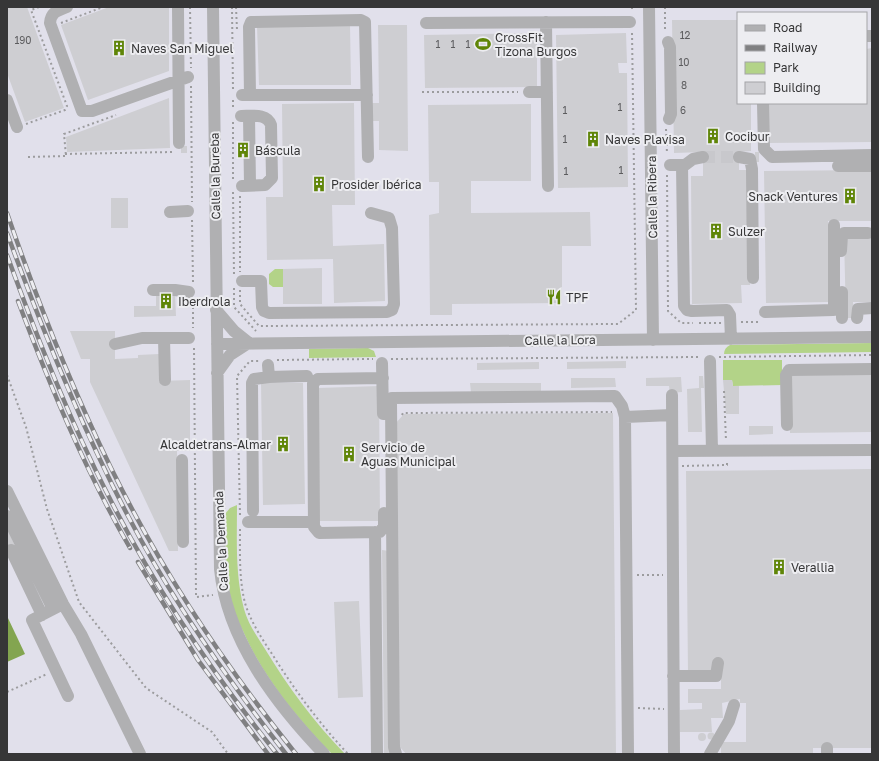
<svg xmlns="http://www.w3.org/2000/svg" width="879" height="761" viewBox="0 0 879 761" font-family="'Golos Text',sans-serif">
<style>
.built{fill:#e1e0eb;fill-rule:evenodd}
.green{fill:#b3d388}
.water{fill:#83a550}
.building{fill:#ceced2}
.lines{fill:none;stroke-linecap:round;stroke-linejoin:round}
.minor-tunnel{stroke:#c8c8cc;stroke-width:12;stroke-dasharray:12 6;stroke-linecap:butt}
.path{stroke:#9c9c9e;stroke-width:2;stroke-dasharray:2 3;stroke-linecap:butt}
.minor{stroke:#b0b0b2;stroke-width:12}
.rail-casing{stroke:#808082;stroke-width:4.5}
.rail{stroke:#ededf1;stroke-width:3;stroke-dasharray:9;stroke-linecap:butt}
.labels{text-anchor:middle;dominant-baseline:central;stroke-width:4;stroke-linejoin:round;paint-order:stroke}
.number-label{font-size:10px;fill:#5c5c5e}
.poi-label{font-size:12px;fill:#363637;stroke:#ededf1;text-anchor:start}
.street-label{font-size:12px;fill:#363637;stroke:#ededf1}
</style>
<rect width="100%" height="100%" fill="#ededf1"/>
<!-- built -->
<path class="built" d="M7,7H872V754H7ZM738,13H866V103H738Z"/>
<!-- green -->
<path class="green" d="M275,269H283V287H273L269,284V274Z
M872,343V352L724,354C724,350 726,347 730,345Z
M368,348L374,351L376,357L309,358V349Z
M723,360H782V385L733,386L732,380H723Z
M237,505C237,539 235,575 244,609C248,624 257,636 265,649C288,687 314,722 345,754H332C297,718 263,677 243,631C239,624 235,616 233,608C225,577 225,546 225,514L230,508Z"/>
<!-- water -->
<path class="water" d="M7,616L25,654L7,662Z"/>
<!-- building -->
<path class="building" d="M7,7H27L64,108L25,122L7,73Z
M109,7H169V71L88,100L61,25Z
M672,20H738V103H751V151L739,152V170H748L750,285H741L742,303L692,304L691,176H703V152L674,153Z
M350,25L351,85H259L257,26Z
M378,25H407L408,151L379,150V121H372V103H379Z
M537,33V87L425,88L424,35Z
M626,33L627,63H618L619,73H627L628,187L558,188L556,35Z
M872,48V142L767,143V103H866V49Z
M169,98L170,148L67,152L66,137Z
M354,103L355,205H332L333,246L384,244L385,301L334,303L333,259L267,260L266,197H283L282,104Z
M531,104V181H471V213L590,212L591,246H562V303L452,304V315H430L429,215L439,213V182H429L428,105Z
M181,146H187V153H181Z
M755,152H759V162H755Z
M872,170V221H828L829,302L766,303L764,171Z
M111,198H128V228H111Z
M844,237H872V302H853L854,318H846Z
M322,268V304H283V269Z
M156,294H175L176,316L134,317V306H156Z
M70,331H115V359L138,358V355L159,354L160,381L190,380V451H177L178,551H169L90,382V359H81Z
M626,361V368L567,369V362Z
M539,362V369L477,370V363Z
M872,374V432L790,433V375Z
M699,376H703L704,388H701L702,432H688L687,389L699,388Z
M681,377L682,392L670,393L669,386H646V378Z
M571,378H615L616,387L571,388Z
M723,380H732L733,386H739V414H726Z
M261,383H303L305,504L263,505Z
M470,383H541V392H471Z
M379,386L380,521H319L318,388Z
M613,413L616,754H406L400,747L395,424L404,414Z
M749,426H773V434L749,435Z
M872,469V748H813V754H721V742H746V703H740V699L722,703L723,718H711L712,732H680V710L702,709V703H688V689H721V662L714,672L688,673L686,471Z
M7,528L16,548L7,552Z
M382,550L389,551L391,754H384Z
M359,601L363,697L338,698L334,602Z
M707.5 736a3.5 3.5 0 1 1 7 0a3.5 3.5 0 1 1-7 0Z
M698 737a4 4 0 1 1 8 0a4 4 0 1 1-8 0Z"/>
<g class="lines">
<!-- minor-tunnel -->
<path class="minor-tunnel" d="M703,157H739"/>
<!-- path -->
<path class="path" d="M190,7L191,68
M232,7L233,90
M236,7L237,30
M632,7V12
M665,7V32
M61,23L103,7
M191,86L192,202
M422,92H518
M233,100V110
M233,122V180
M26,124L65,110L67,106L31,10L39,7
M666,129L667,154
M65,154L172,152
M28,157L66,156L64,134L116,115
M667,175L668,311L681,323H693
M233,192L234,274
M240,196V272
M192,220L193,282
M234,288V307L256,331
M240,290V304L259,326L618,324L636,310L632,32
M193,302V328
M741,322H761
M699,323H721
M194,348L196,597L213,595
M719,357L872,355
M391,359L701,357
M277,360L373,359
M7,375L26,427L47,509L79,602L146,688L212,732L228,754
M724,391L726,441
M402,415L403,413L612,412
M682,466L727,465V462
M240,515L237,376L250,361H259
M240,529C240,554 239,579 245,603C251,623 263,640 274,657C296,692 320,724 348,754
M637,575H663
M7,692L47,674
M638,708L664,709"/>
<!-- minor -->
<path class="minor" d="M67,7C57,11 51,12 50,23L82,111H92L188,77
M178,7L179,143
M213,7L220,569C227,640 276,704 324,754
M649,7L653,340
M546,22L548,186
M426,23L630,22
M866,36H872
M668,42L670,47L671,114L669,119
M529,92H547
M242,95H367
M250,95L249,27L251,22L361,20L365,22L368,157
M7,100L17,127
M763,103L764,149L772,157L872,155
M241,116C252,116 267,113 271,125L272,178L265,185L242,186
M249,116L250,185
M739,157L750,159L752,169L753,278
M670,165H685L693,159L703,157
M682,165L684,306L687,310L692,311L727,310L730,315L731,339
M838,166H872
M170,212L188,211
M841,251L842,235L844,233H868
M242,281H261L262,307L264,311L269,313L387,312L392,310L394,304L392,228L389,218L371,213
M153,290H175L189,292
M842,292V318
M216,310L234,331L249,343
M765,312L833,310L834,305V225
M857,318L858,309L872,308
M164,338L165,380
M115,344L142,338H189
M217,344L872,337
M710,361L712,451
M382,363L383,414
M217,373L230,355L247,344
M269,377L307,376
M383,378L318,379L313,383L314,527L319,533L380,532L384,526V513
M672,395L674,754
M625,417L672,415
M787,425L786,375L789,370L872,369
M673,451L872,450
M182,460L183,542
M7,491L63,604L81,634L140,754
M253,511L252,383L254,379L269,377L268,365
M7,516L53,609
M248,522H314
M375,532L377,754
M11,550L42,615
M63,604L32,620L68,696
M673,676H716L718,663
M396,754L394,747L391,403L392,398L615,396L622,406L625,417L628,754
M710,754L729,721L734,705
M827,754V748"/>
<defs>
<path id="rail" d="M7,213C37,300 71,386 111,468C161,570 225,666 296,754
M7,233C42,329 80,424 127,514C171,599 227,679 286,754
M7,255C37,337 69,419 109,497C155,588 213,674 277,754
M18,301C50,386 85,470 130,548
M138,562L198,660L268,754"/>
</defs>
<!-- rail casing -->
<use href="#rail" class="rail-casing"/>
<!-- rail -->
<use href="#rail" class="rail"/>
</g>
<!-- icons -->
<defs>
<symbol id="stadium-bare" viewBox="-9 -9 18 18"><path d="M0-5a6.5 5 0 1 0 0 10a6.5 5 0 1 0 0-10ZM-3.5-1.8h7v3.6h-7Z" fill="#5f8507" stroke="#ededf1" stroke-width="2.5" paint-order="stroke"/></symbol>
<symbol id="building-bare" viewBox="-9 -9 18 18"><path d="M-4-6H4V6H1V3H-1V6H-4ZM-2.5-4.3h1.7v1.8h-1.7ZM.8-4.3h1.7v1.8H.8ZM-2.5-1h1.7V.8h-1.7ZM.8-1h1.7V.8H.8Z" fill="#5f8507" stroke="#ededf1" stroke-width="2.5" paint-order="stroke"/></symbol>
<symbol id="restaurant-bare" viewBox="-9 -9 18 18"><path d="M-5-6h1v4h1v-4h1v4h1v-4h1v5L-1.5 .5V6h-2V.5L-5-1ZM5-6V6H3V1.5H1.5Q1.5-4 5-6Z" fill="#5f8507" stroke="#ededf1" stroke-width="2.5" paint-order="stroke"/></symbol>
</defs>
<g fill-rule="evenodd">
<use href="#stadium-bare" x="472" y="33" width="22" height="22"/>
<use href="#building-bare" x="108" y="37" width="22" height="22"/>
<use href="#building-bare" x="702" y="125" width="22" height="22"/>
<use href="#building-bare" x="582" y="128" width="22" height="22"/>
<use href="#building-bare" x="232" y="139" width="22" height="22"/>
<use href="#building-bare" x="308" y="173" width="22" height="22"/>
<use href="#building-bare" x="839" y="185" width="22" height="22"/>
<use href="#building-bare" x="705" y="220" width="22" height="22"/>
<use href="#restaurant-bare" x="543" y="286" width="22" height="22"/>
<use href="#building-bare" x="155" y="290" width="22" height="22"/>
<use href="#building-bare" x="272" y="433" width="22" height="22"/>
<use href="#building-bare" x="338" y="443" width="22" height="22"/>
<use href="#building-bare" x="768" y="556" width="22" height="22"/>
</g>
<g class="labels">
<!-- number labels -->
<g class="number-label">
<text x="685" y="35">12</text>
<text x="23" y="40">190</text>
<text x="438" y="44">1</text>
<text x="453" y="44">1</text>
<text x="468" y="44">1</text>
<text x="684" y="62">10</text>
<text x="684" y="85">8</text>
<text x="620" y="107">1</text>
<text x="565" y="110">1</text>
<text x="683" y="110">6</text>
<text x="565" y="139">1</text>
<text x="621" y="170">1</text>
<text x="566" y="171">1</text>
</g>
<!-- poi labels -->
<g class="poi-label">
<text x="495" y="37">CrossFit<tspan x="495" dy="14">Tizona Burgos</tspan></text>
<text x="131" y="48">Naves San Miguel</text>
<text x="725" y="136">Cocibur</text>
<text x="605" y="139">Naves Plavisa</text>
<text x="255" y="150">Báscula</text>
<text x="331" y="184">Prosider Ibérica</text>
<text x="838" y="196" text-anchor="end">Snack Ventures</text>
<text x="728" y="231">Sulzer</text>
<text x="566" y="297">TPF</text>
<text x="178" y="301">Iberdrola</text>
<text x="271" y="444" text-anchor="end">Alcaldetrans-Almar</text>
<text x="361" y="447">Servicio de<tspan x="361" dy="14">Aguas Municipal</tspan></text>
<text x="791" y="567">Verallia</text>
</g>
<!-- street labels -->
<g class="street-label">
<text transform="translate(215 176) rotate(-91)">Calle la Bureba</text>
<text transform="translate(652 197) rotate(-91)">Calle la Ribera</text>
<text transform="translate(560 340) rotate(-1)">Calle la Lora</text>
<text transform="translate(221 541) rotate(-93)">Calle la Demanda</text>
</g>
</g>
<!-- border -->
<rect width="879" height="761" fill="none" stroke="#363637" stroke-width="16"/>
<!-- legend -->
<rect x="737" y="12" width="130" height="92" fill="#ededf1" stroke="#a4a4a7"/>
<rect x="745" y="25" width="20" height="6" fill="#b0b0b2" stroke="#a4a4a7"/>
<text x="773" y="32" font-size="12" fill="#363637">Road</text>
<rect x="745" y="45" width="20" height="6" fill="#808082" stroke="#a4a4a7"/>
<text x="773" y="52" font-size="12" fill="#363637">Railway</text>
<rect x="745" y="62" width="20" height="12" fill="#b3d388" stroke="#a4a4a7"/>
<text x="773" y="72" font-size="12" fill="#363637">Park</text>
<rect x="745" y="82" width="20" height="12" fill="#ceced2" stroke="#a4a4a7"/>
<text x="773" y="92" font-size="12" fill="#363637">Building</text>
</svg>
